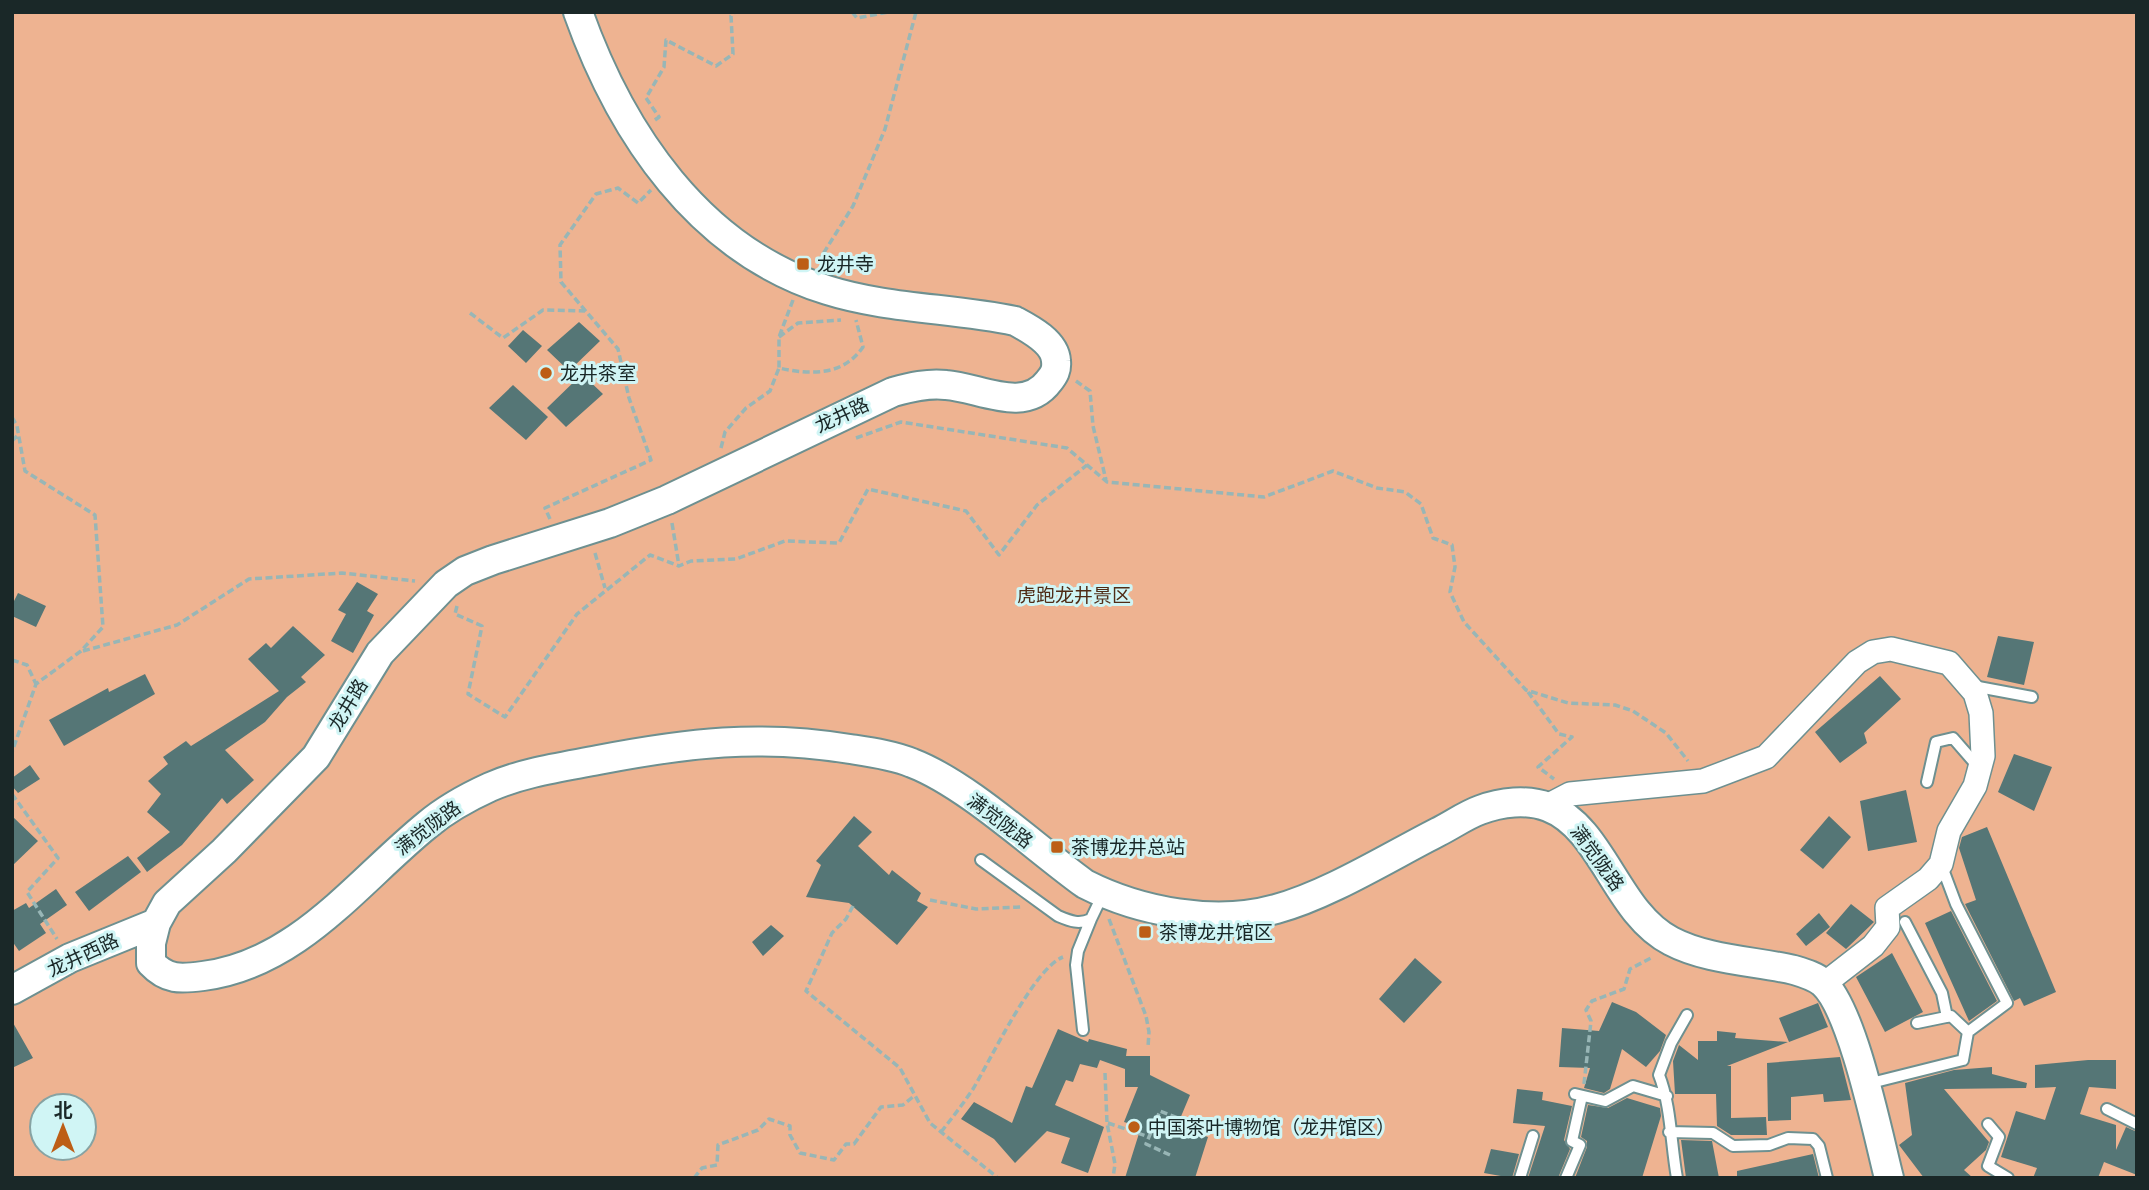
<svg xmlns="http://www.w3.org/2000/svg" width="2149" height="1190" viewBox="0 0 2149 1190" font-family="Helvetica,'Noto Sans SC',sans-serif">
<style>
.green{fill:#eeb391;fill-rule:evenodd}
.building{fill:#557676}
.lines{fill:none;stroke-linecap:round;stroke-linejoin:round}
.service-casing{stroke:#6e9090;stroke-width:14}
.minor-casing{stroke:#6e9090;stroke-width:26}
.tertiary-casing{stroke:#6e9090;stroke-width:32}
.path{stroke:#98b6b6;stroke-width:3.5;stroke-dasharray:7 3.5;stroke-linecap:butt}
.service{stroke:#fff;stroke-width:10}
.minor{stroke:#fff;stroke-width:23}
.tertiary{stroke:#fff;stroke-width:28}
.poi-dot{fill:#bd5e16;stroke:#d0f5f5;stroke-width:2.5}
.labels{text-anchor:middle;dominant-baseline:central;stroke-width:6;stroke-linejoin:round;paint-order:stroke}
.poi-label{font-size:19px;fill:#1a2828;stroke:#d0f5f5;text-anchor:start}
.street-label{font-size:19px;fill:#1a2828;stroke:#d0f5f5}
.park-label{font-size:19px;fill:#4f2c16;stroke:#d0f5f5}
</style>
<rect width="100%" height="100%" fill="#d0f5f5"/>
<!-- green -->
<path class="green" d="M12,12H2137V1178H12ZM42,1106H84V1148H42Z"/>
<!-- building -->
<path class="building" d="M579,322L600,341L569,371L547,350Z
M523,330L542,346L526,363L508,346Z
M582,374L603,394L566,427L547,408Z
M513,385L548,417L526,440L489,408Z
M357,582L378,594L367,611L374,615L353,653L331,641L346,614L338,610Z
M18,593L46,606L36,627L12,616V605Z
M293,626L325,655L301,677L306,682L287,697L265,722L225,750L254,780L227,804L222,798L182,845L147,872L137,858L170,832L147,812L161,794L148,781L168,764L163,757L186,741L191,746L279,691L248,659L266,643L271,648Z
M1998,636L2034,642L2024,685L1987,677Z
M145,674L155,694L64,746L49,720L108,688L109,692Z
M1880,676L1901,699L1864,733L1867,743L1840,763L1815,732Z
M2014,754L2052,767L2034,811L1998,792Z
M30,765L40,779L18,793L12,786V778Z
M1906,790L1917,842L1868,851L1860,801Z
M12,816L38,841L12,866Z
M854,816L872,832L858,846L889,875L892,870L921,893L917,901L928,907L897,945L849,903L806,897L821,865L816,861Z
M1829,816L1851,837L1823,869L1800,850Z
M1987,827L2056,992L2024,1006L2020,998L2014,1001L1965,904L1976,900L1959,848L1962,837Z
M128,856L141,872L89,911L75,892Z
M56,889L67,905L40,924L46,933L19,951L12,941V911L26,903L29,908Z
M1851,904L1874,922L1846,949L1826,933Z
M1951,911L1997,1001L1969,1021L1925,923Z
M1819,913L1830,927L1806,946L1796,934Z
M771,925L784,936L763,956L752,942Z
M1892,953L1923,1012L1885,1032L1856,977Z
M1415,958L1442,982L1404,1023L1379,999Z
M1612,1002L1636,1012L1666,1035L1660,1051L1646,1067L1622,1049L1610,1089L1604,1093L1584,1088L1590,1068L1559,1067L1562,1028L1599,1031Z
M1818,1003L1828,1027L1789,1042L1779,1018Z
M12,1021L33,1058L12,1068Z
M1058,1029L1088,1042L1089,1039L1127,1049L1126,1056H1150V1075L1190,1095L1177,1126L1208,1137L1195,1178H1125L1141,1127L1124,1122L1138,1087H1125V1069L1100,1060L1097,1068L1080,1064L1073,1082L1066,1080L1055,1105L1104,1127L1088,1173L1061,1163L1070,1138L1047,1131L1015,1163L994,1139L961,1119L974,1102L1012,1123L1026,1086L1032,1088Z
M1717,1031L1736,1033L1735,1038L1788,1042L1727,1066H1731V1118L1766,1117L1767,1135H1731L1717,1126L1716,1094H1675L1673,1061L1679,1045L1698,1060V1041H1717Z
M1840,1057L1851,1100L1824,1102L1823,1094L1791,1097V1120L1768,1121L1767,1063Z
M2088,1060H2116V1089L2089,1087L2080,1114L2116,1125V1150L2126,1127L2137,1132V1175L2104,1162L2098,1178H2033L2037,1168L2001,1157L2016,1111L2045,1120L2056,1087L2035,1088V1065Z
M1992,1067V1074L2027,1083L2026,1088L1944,1089L1989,1142L1986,1150L1964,1170L1973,1178H1924L1899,1145L1912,1135L1905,1083L1954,1070Z
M1517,1089L1543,1092L1542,1100L1572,1106L1564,1140L1570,1149L1558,1178H1528L1545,1126L1513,1123Z
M1627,1098L1660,1108L1661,1116L1642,1178H1575L1587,1147V1141L1581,1137L1588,1105L1608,1108Z
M1681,1140L1712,1141L1719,1178H1686Z
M1491,1149L1519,1154L1512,1178L1484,1173Z
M1813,1154L1819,1178H1737V1171Z"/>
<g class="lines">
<defs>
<path id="service" d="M1973,686L2032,697
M1927,782L1936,742L1953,738L1980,769
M981,860L1058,916C1070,921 1079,925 1091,919L1103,894
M1905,922L1942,993L1947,1017
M1917,1023L1951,1016L1968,1032
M1083,1030L1076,965L1078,951L1091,919
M1867,1084L1963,1060L1968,1032L2007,1003L1956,904L1941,864
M1575,1094L1605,1101L1633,1086L1667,1096
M2107,1109L2137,1124
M1988,1124L1999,1137L1988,1166L2008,1178
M1669,1132L1713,1133L1733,1146L1769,1145L1788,1138L1813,1139L1819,1146L1827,1178
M1520,1178L1533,1136
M1566,1178L1580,1145L1572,1141L1582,1096
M1677,1178C1671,1145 1671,1105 1659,1075L1671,1043L1687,1015"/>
<path id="minor" d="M1547,806L1570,794L1703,781L1766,757L1857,662L1873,652L1891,649L1949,663L1975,693L1981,713L1983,756L1975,786L1949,831L1941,864L1928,879L1887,908L1888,927L1873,946L1824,984"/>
<path id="tertiary" d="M578,12C621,133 699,250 827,290C887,309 953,308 1015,321C1030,329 1055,342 1056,361C1057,370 1054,375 1049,381C1024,415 979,387 946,385C928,383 911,387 893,392L667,500L610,523L493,560L465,571L446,584L380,653L316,757L224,851L167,903L156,923L151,943V963C167,980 180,979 203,976C298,964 357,882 427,825C446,809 468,797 490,787C524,772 562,767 598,760C687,743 759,734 850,749C870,752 893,755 912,763C967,784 1035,848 1085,884C1140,912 1215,926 1276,909C1328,895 1389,857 1438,832C1452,825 1466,815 1480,810C1501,802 1527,799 1548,807C1603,828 1616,913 1671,941C1707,960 1755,961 1794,970C1804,973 1815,976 1823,983C1853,1010 1878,1135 1889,1178
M12,990L70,958L156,923"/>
</defs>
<!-- service casing -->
<use href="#service" class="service-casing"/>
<!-- minor casing -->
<use href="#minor" class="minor-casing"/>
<!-- tertiary casing -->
<use href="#tertiary" class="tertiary-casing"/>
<!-- path -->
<path class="path" d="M852,12L857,18L888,12
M655,120L659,117L646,98L664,67L666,40L716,66L733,54L731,16L735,12
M818,262L853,206L885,129L916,12
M793,300L779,337V368C811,375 843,376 863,347L856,320
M470,313L503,338L543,310L585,311
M779,337L798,323L841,320
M1076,381L1090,391L1093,426L1106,480
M12,417L17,426L25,471L95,515L103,627L81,651L36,684L12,752
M856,438L901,422L1067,448L1107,482L1264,497L1333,471L1377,488L1405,492L1421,504L1433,538L1452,545L1455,567L1450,592L1464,622L1526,690L1568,703L1615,705L1633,711L1666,733L1688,761
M12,441L18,435
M721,448L725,432L746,408L770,391L779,368
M550,519L545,508L651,460L629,398L618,349L561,282L560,245L596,194L618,188L638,203L651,190
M672,523L679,566
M595,553L605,588
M457,606L455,614L482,626L468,694L505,717L577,614L650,555L679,566L691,561L736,559L785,541L839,543L868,489L966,511L999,555L1037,505L1087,465
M83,651L177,625L249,579L342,573L415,581
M12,660L27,665L36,684
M1528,692L1559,734L1572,737L1538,767L1554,779
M12,794L58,858L27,892L57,939
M930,900L976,909L1021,907
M853,906L846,919L832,933L806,991L900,1068L930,1123L998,1178
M1109,919L1146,1016L1149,1032L1148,1047
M1105,1073L1107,1123L1115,1164L1113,1178
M1584,1084L1591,1021L1586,1010L1592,1001L1624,989L1630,969L1653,957
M1108,1123L1149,1137
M941,1132C952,1118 963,1104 973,1089C991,1059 1034,968 1063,957
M1170,1155L1146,1144L1160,1111L1191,1123
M694,1178L702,1168L717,1165L718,1145L758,1130L769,1119L790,1126V1135L800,1153L834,1160L846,1144H854L881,1107L903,1105L914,1096"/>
<!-- service -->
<use href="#service" class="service"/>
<!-- minor -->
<use href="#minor" class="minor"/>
<!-- tertiary -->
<use href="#tertiary" class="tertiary"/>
</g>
<!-- markers -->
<g class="poi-dot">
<rect x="796" y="257" width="14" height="14" rx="3.5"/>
<circle cx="546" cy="373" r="7"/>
<rect x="1050" y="840" width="14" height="14" rx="3.5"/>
<rect x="1138" y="925" width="14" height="14" rx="3.5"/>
<circle cx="1134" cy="1127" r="7"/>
</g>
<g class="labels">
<!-- poi labels -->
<g class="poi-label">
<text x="817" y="264">龙井寺</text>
<text x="560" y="373">龙井茶室</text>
<text x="1071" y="847">茶博龙井总站</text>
<text x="1159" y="932">茶博龙井馆区</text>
<text x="1148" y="1127">中国茶叶博物馆（龙井馆区）</text>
</g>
<!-- street labels -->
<g class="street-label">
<text transform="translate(842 415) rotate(-25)">龙井路</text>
<text transform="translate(348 705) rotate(-59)">龙井路</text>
<text transform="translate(1000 821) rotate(37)">满觉陇路</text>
<text transform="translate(428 828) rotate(-37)">满觉陇路</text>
<text transform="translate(1597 858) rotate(54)">满觉陇路</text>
<text transform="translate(83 955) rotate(-25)">龙井西路</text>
</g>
<!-- park labels -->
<g class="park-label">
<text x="1074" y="595">虎跑龙井景区</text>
</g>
</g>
<!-- border -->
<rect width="2149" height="1190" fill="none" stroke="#1a2828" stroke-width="28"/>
<!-- north arrow -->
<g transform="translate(63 1127)"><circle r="33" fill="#d0f5f5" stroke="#87a3a3" stroke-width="2"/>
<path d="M0-5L12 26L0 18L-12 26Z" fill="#bd5e16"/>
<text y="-10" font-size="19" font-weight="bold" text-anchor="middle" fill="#1a2828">北</text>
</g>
</svg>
